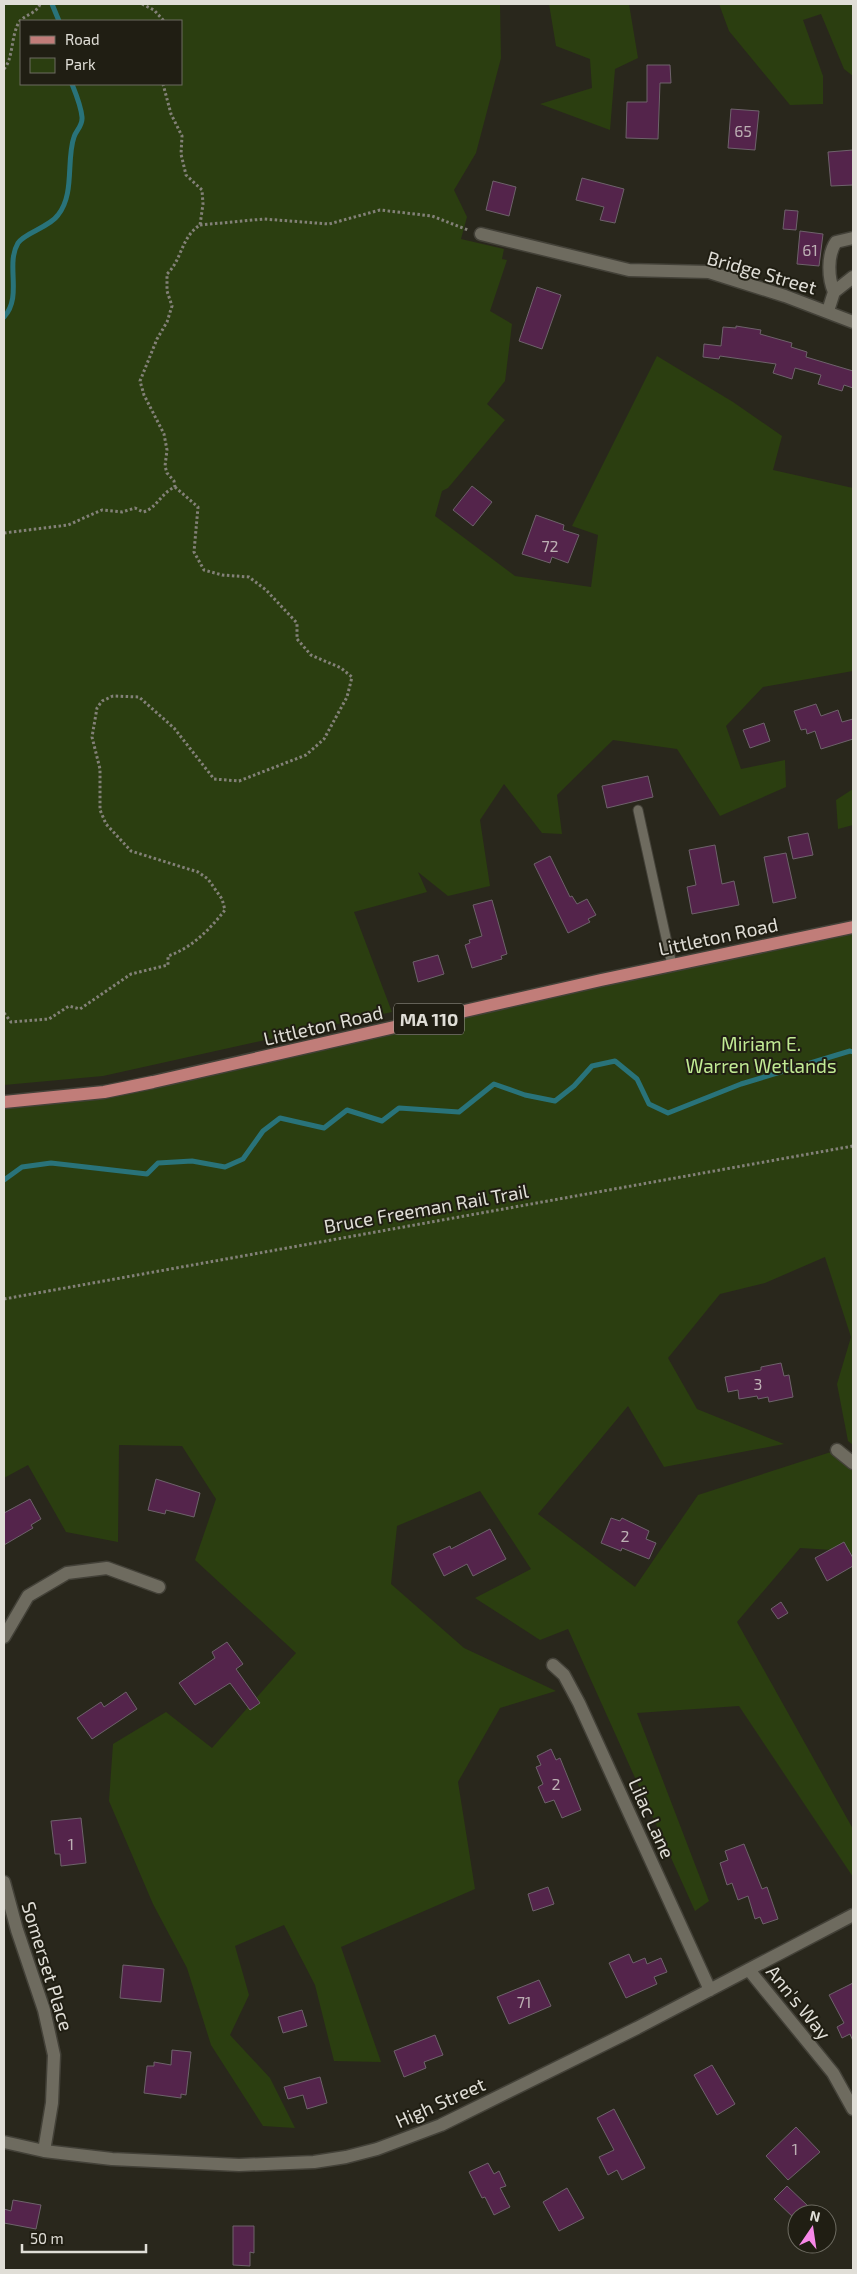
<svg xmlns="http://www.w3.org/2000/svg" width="857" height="2274" viewBox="0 0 857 2274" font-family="'Exo 2',sans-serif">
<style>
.green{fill:#2b3e10;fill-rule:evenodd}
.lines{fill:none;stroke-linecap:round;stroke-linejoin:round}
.stream{stroke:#29737a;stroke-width:5}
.building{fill:#54244b;stroke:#6e626b}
.lane-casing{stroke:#434138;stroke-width:11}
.street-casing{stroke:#434138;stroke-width:15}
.primary-casing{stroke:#434138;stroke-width:15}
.path{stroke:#838178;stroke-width:3;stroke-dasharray:2.5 2.5;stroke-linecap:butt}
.lane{stroke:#6e6b5f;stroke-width:9}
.street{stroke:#6e6b5f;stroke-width:12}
.primary{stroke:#c17d79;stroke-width:12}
.labels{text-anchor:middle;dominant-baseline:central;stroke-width:4;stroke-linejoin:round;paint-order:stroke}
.number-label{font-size:16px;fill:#bdb0b4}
.shield{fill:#201e13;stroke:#a6a49c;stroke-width:1}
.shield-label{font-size:18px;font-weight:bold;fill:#e0ded7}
.street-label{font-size:19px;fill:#e0ded7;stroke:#201e13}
.park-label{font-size:19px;fill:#c1ea94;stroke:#201e13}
</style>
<rect width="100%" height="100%" fill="#29271c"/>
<!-- green -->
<path class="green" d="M4,4H500L501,58L476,153L454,190L467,217L461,239L504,249L502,259L507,260L490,311L512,324L505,381L487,404L505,420L448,488L442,491L435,516L515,576L591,587L598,535L572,526L657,356L733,402L782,436L773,470L853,488V671L763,687L726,726L741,769L785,760L786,787L720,816L677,749L613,740L557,795L562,834L542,833L504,784L480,820L490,886L448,896L418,872L427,892L354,912L392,1012L103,1076L4,1085ZM181,21V84H21V21Z
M549,4H629L638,58L615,69L610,130L540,104L592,88L590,59L556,46Z
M719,4H853V76L844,69L821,14L803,20L823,76V104L790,105L729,31Z
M853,789V825L838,829L836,800Z
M853,927V1445L848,1441L837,1384L851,1337L825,1257L765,1283L720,1294L668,1358L697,1409L784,1444L664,1467L628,1406L538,1514L635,1587L698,1495L831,1452L853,1467V1555L849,1551L800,1548L737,1622L853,1829V1877L739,1706L637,1713L709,1901L695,1911L568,1629L540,1640L475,1598L531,1569L480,1491L397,1526L391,1584L464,1648L556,1691L500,1708L458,1782L475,1889L341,1947L381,2062L334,2061L315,1985L284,1925L235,1946L249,1995L230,2035L270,2078L295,2128L263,2126L211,2045L187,1968L153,1904L109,1801L113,1744L166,1712L212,1748L296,1653L195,1560L216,1499L182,1446L119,1445L118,1542L66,1532L28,1465L4,1478V1102L57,1097Z"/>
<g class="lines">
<!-- stream -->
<path class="stream" d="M52,4L59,21
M4,317C23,296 5,265 18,243C24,233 50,227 58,215C75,194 66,160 74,137C76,130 83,126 82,117C81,106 76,94 72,84
M4,1180L22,1167L51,1163L147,1174L158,1163L192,1161L225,1167L243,1159L263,1131L280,1118L324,1128L347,1110L382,1121L399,1108L459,1112L494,1084L525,1095L555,1101L574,1086L592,1066L615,1061L637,1079L649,1104L668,1113L741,1084L850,1051L853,1052"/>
</g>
<!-- building -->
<path class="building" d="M647,65H670L671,83H660L658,139L626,138L627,102H647Z
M731,109L759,111L755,150L728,148Z
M853,150V185L831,186L828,152Z
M582,178L624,189L615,223L600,220L604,207L576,200Z
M493,181L516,187L509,216L486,210Z
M785,210L798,211L796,230L783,229Z
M800,231L823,234L819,266L797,264Z
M537,287L561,295L542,349L519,341Z
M736,326L761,330L760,334L792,343L791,347L807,352L806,357L853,371V388L844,385L842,391L818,384L821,375L795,368L792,379L773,373L776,364L720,356L719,359L703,357L704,344L721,346L723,327L736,328Z
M472,486L492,502L473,526L453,510Z
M536,515L564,525L563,530L579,535L568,563L552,557L550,563L522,554Z
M816,704L821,716L838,710L842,722L853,719V739L821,749L815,731L807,734L806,729L801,730L794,711Z
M764,723L770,741L750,748L743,730Z
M648,776L653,797L607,808L602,786Z
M808,833L813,855L793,859L788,837Z
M715,845L722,884L734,881L739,905L692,914L687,887L696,885L689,850Z
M786,853L796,898L773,903L764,857Z
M550,856L570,897L572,896L577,904L587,899L596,915L588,919L590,922L568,933L534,864Z
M492,900L507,954L501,956L502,959L472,968L465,945L470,943L469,940L482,936L473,905Z
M438,955L444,974L418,982L413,962Z
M781,1363L784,1376L789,1375L793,1397L769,1402L768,1397L758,1399L757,1396L739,1399L738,1390L728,1392L725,1377L761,1370V1367Z
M156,1479L200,1493L194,1517L166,1510L165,1514L148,1510Z
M30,1499L41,1519L31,1525L33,1528L4,1545V1513Z
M611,1518L620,1521L622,1518L649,1531L646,1539L656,1543L649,1559L622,1548L621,1551L601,1543Z
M490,1529L506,1559L473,1576L467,1564L444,1576L433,1554L450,1546L451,1549Z
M844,1542L853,1558V1566L827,1581L815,1558Z
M781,1602L788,1613L778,1619L771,1609Z
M227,1642L243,1664L236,1669L260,1703L250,1710L230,1683L195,1705L179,1683L215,1658L212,1652Z
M126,1692L137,1709L92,1739L77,1718L101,1702L104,1707Z
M551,1749L556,1760L560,1758L581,1810L562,1818L554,1800L545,1803L538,1787L543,1784L536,1767L541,1765L537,1756Z
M81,1818L86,1863L61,1866L60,1854H55L51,1821Z
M744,1844L762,1889L767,1887L778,1919L763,1924L760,1917L755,1919L748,1896L738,1900L732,1883L727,1885L720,1863L728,1860L725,1851Z
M548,1887L554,1904L533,1911L528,1894Z
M629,1954L633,1963L645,1958L647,1964L661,1958L667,1972L654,1977L657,1984L626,1998L609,1963Z
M123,1965L164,1969L161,2002L120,1998Z
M539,1980L551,2006L509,2024L497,1997Z
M853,1983V2041L850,2034L842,2038L837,2027L844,2023L829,1995Z
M302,2010L307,2026L283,2033L278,2017Z
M435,2035L443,2055L424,2062L426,2068L404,2077L394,2051Z
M172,2050L191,2052L186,2095L181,2094V2098L144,2093L147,2066H154V2062L171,2065Z
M712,2065L735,2104L717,2115L694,2075Z
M320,2077L327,2103L307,2109L303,2095L288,2099L284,2087Z
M614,2109L645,2168L622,2180L617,2170L608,2175L599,2157L614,2150L597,2118Z
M796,2127L820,2152L788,2180L766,2156Z
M488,2163L494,2174L499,2171L506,2186L500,2188L510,2207L494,2215L485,2197L482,2198L469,2172Z
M787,2186L808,2206L800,2214H797L795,2219L774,2199Z
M567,2188L584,2218L559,2231L543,2202Z
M13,2200L41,2205L36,2229L4,2223V2209L11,2211Z
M233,2226H254V2253L250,2252V2266L233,2265Z"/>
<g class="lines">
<defs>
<path id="lane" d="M638,810L672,965"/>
<path id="street" d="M481,234L629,270L709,272L785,296L853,322
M834,292C828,278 827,255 836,242L853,238
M828,311L834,292L853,277
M837,1450L853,1463
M4,1637L28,1596L67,1573L107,1568L159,1587
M553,1665L564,1675L579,1703L710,1990
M4,1882L17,1930L44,2010L54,2055L52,2103L44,2151
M749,1970L833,2073L853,2109
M4,2142L44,2151L112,2159L239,2165L314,2162L346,2157L377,2149L441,2125L637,2028L853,1915"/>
<path id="primary" d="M4,1102L104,1092L153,1082L601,980L853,927"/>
</defs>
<!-- lane casing -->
<use href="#lane" class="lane-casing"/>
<!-- street casing -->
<use href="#street" class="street-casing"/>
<!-- primary casing -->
<use href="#primary" class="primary-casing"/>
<!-- path -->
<path class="path" d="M142,4L154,10L164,21
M4,69C13,59 11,38 18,24C22,15 37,14 40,4
M200,225L264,219L329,224L380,210L432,216L468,230
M4,533L68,525L102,510L122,512L135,508L143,512C156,509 162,492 175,487L174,481L167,473L165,466L167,450L164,434L144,395L140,381L157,339L167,322L172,306L167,291V274C182,260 181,237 200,225L203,204L202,190L186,175L181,154L182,136L171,114L163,84
M4,1013L11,1022L49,1019L69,1006L80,1009L131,974L168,965V956C192,948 210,929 225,910L222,899L208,879L198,872L131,851L106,824L100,810V769L92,737L97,708L102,701L113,696L139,697L174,728L214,779L239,781L306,755L324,739L347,697L352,677L341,668L311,655L297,639V623L266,590L249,577L222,575L204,570L194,552L198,507L175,487
M4,1299L853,1146"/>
<!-- lane -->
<use href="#lane" class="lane"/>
<!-- street -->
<use href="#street" class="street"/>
<!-- primary -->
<use href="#primary" class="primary"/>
</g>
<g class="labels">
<!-- number labels -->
<g class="number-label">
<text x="743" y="130">65</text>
<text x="810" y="249">61</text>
<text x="550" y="545">72</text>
<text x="758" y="1383">3</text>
<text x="625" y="1535">2</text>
<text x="556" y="1783">2</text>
<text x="71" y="1843">1</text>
<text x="524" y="2001">71</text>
<text x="795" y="2148">1</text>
</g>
<!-- shield labels -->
<rect class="shield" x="394" y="1003.5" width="70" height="31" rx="4"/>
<g class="shield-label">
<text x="429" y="1019">MA 110</text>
</g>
<!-- street labels -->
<g class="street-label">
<text transform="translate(762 272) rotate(16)">Bridge Street</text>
<text transform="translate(718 936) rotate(-12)">Littleton Road</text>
<text transform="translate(323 1025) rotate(-13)">Littleton Road</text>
<text transform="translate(426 1208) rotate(-10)">Bruce Freeman Rail Trail</text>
<text transform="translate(652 1818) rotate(66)">Lilac Lane</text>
<text transform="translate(48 1966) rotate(73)">Somerset Place</text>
<text transform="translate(799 2002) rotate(51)">Ann's Way</text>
<text transform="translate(440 2102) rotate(-24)">High Street</text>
</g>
<!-- park labels -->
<g class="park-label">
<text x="761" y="1043">Miriam E.<tspan x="761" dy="22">Warren Wetlands</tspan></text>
</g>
</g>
<!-- border -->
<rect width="857" height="2274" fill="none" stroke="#e0ded7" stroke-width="10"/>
<!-- legend -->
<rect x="20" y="20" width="162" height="65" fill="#201e13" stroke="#6d6b61"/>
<rect x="30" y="36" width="25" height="8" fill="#c17d79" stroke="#6d6b61"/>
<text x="65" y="45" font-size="15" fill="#e0ded7">Road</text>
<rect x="30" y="58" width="25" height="15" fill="#2b3e10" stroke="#6d6b61"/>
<text x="65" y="70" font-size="15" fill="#e0ded7">Park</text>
<!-- north arrow -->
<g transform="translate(812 2229) rotate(13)"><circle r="24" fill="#201e13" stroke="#6d6b61"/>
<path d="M0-4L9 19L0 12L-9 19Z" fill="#f888e9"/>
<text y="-8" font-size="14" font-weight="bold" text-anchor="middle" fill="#e0ded7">N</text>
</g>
<!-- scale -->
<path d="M22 2244v8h124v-8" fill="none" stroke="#e0ded7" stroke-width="2.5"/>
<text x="30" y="2244" font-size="15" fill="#e0ded7" stroke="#201e13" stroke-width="4" paint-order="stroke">50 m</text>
</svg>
